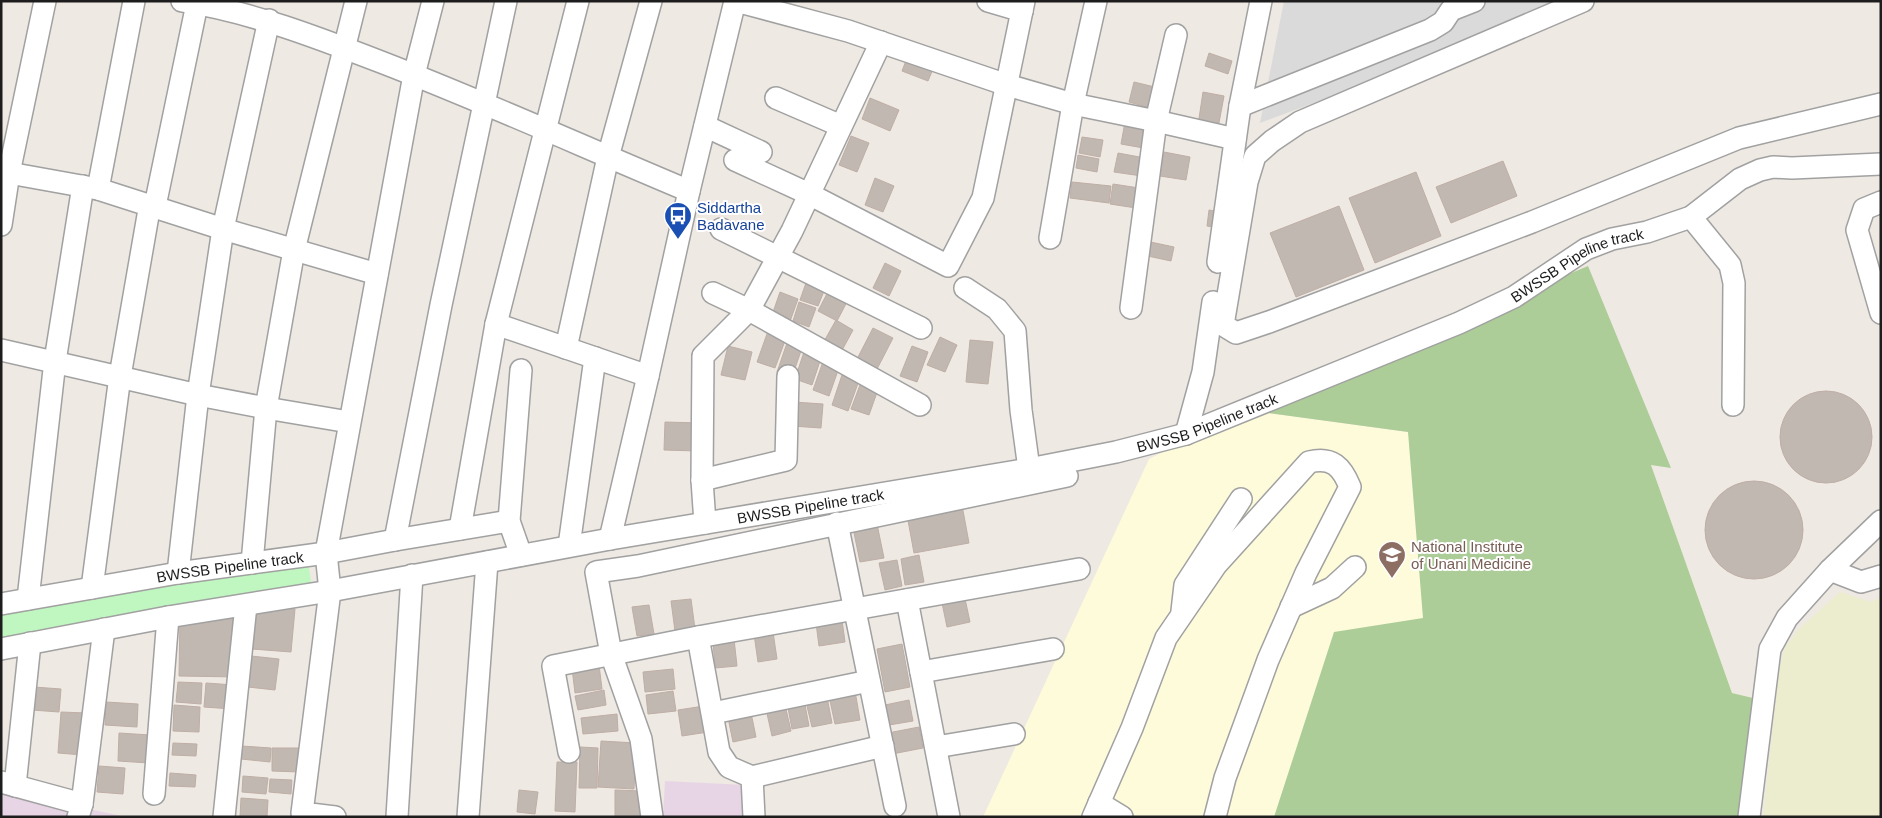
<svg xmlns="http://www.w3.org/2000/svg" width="1882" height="818" viewBox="0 0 1882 818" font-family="Arial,sans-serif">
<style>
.residential{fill:#dbdada}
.industrial{fill:#e7d5e5}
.education{fill:#fefbdb}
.farmland{fill:#ececce}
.forest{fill:#accc98}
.park{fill:#c0f7c0}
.building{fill:#c2b8b2;stroke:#bfaea5}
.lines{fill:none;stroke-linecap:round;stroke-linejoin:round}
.minor-casing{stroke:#a1a1a1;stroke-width:24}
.minor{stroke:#fff;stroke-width:21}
.labels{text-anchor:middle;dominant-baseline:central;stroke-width:4;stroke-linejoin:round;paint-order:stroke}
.transit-label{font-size:15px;fill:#164399;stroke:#fff;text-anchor:start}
.street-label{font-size:15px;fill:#1d1d1d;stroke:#fff}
.education-label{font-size:15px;fill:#785e54;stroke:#fff;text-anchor:start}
</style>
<rect width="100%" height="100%" fill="#eee9e3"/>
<!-- residential -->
<path class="residential" d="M1284,1H1586L1260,123Z"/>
<!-- industrial -->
<path class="industrial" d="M665,781L745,785V817H663Z
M1,790L126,817H1Z"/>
<!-- education -->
<path class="education" d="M1247,410L1651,465L1732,693L1753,698L1738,817H983L1149,459Z"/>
<!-- farmland -->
<path class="farmland" d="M1840,592L1871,602L1881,597V817H1763L1779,671L1785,647L1800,628Z"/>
<!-- forest -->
<path class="forest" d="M1588,266L1671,468L1651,465L1732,693L1753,698L1738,817H1274L1334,632L1423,618L1408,432L1247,410Z"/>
<!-- park -->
<path class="park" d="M307,558L312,587L1,638V608Z"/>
<!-- building -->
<path class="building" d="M1209,53L1232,61L1228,74L1205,66Z
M907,58L933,69L928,81L902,71Z
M1134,82L1163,89L1157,110L1129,102Z
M1203,92L1224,96L1218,128L1198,125Z
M870,98L899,110L890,131L862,119Z
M1125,122L1152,127L1149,149L1121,144Z
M851,136L869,143L857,172L839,165Z
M1082,137L1103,140L1100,157L1079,153Z
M1164,152L1190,157L1186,180L1160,176Z
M1118,153L1145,158L1142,176L1114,172Z
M1078,155L1099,159L1097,172L1076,168Z
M1503,161L1517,196L1451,223L1436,187Z
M1416,172L1441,236L1375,263L1349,198Z
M875,178L894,186L883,212L865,205Z
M1072,182L1111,186L1109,203L1070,198Z
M1113,184L1139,188L1136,208L1110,204Z
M1339,206L1364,270L1296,297L1270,233Z
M1209,210L1221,212L1219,228L1207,226Z
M1146,241L1174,247L1171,261L1143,255Z
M885,263L901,271L889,296L873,288Z
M807,280L826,286L818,306L800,300Z
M831,286L850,296L837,321L818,311Z
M780,292L798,299L788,327L770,321Z
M799,302L816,308L809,327L793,321Z
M836,320L853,330L840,354L822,345Z
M873,328L893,338L877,369L857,359Z
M768,331L786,338L775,368L757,362Z
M940,337L957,345L945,372L927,365Z
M970,340L993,342L988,384L966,382Z
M787,343L802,348L792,377L777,372Z
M728,346L752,352L745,380L721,375Z
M912,346L928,352L917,382L900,376Z
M804,352L821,358L812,385L795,379Z
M825,356L841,362L829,396L813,390Z
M844,369L861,375L848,411L832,405Z
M863,377L880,384L869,415L851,409Z
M1780 437a46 46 0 1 1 92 0a46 46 0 1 1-92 0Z
M794,402L823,404L821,428L792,426Z
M665,422L699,423L697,451L664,450Z
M1705 530a49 49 0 1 1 98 0a49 49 0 1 1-98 0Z
M962,505L969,543L914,553L907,515Z
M877,524L884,558L860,562L853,528Z
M919,555L924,582L905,585L901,559Z
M897,560L902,586L885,590L879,563Z
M964,594L970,622L947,627L941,598Z
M691,599L695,629L675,631L671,601Z
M649,605L654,634L637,636L632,607Z
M256,606L295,609L291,652L252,649Z
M180,617L239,619L238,677L179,676Z
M842,620L845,642L819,646L816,623Z
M773,632L777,659L758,662L754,634Z
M734,639L737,666L715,668L713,641Z
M902,644L910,687L885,692L877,649Z
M251,656L279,659L275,690L248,687Z
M599,665L602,689L575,693L572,668Z
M673,669L675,689L645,692L643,672Z
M178,682L202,683L201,704L176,702Z
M206,683L234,685L232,709L204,707Z
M34,687L61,689L59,712L32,710Z
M604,690L606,705L578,710L575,696Z
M673,691L676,711L648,714L646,695Z
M855,691L860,720L835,724L829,696Z
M827,697L832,723L812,727L806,702Z
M909,700L913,721L889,725L885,705Z
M106,702L138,704L137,727L105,725Z
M174,705L200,707L199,732L173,731Z
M785,705L791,731L772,736L766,709Z
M805,705L809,726L792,729L788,708Z
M704,706L708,732L682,736L678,710Z
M750,708L756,737L733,742L727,713Z
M61,712L86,713L83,755L58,753Z
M617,714L618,731L583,734L581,718Z
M919,727L923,748L892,754L888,733Z
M119,733L150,735L149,763L118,761Z
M601,741L636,743L634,789L598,787Z
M173,743L197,744L196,756L172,755Z
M242,746L271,748L270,762L241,759Z
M580,747L598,748L597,788H579Z
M272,748H299V772L272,771Z
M557,762H577L575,812L555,811Z
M99,766L125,768L123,794L97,792Z
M170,773L196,775L195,787L169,786Z
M243,776L268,778L266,794L242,792Z
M270,779L292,780L291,794L269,792Z
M519,790L538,792L535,814L517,812Z
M615,790L642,791L641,817H615Z
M241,798L268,800L267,817H240Z"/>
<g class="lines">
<defs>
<g id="minor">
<path d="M182,1C251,12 316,37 381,62C485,102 586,148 689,191"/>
<path d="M736,1L848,31L1007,85L1073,104L1156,121L1235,139"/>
<path d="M988,1L1022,11"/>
<path d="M1583,1L1300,122L1272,141L1255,156L1247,182L1223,325L1236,333L1269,322L1532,222L1739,138L1881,104"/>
<path d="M776,98L841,126"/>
<path d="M1240,106L1430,30L1443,22L1451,10L1474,1"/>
<path d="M705,126L761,152"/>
<path d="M735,160L809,194L948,266L983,198L1024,1"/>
<path d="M1,168L9,173L98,189L223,229L377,274"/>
<path d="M98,189L134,1"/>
<path d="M1881,202L1864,209L1857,230L1881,313"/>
<path d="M155,206L197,4"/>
<path d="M1691,217L1730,265L1734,283L1733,405"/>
<path d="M1,225L9,173L45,1"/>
<path d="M721,229L921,328"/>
<path d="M1050,238L1073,104L1096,1"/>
<path d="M1218,262L1240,106L1261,1"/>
<path d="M965,288L997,309L1015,331L1021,410L1029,469"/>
<path d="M713,293L749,310L920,405"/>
<path d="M1131,308L1156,121L1176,35"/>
<path d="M496,324L648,376"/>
<path d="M566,348L608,157L651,1"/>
<path d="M1,350L198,395L266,408L349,422"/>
<path d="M1186,434L1203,372L1213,302"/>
<path d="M702,480L786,460L788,376"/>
<path d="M705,523L702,480L703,356L749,310L792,231L881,42"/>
<path d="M837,523L895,806"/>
<path d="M460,529L496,324L578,1"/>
<path d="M610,539L648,376L689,191L735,1"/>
<path d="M395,540L441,305L506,1"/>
<path d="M569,546L595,358"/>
<path d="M521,555L509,521L521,370"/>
<path d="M252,563L266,408L294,250L356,1"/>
<path d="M1830,570L1861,582L1881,576"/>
<path d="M178,573L198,395L223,229L269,20"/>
<path d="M92,588L120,376L150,204"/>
<path d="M28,599L55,361L83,186"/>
<path d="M907,600L949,817"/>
<path id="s1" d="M1,604L178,573L326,553L395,540L509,521"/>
<path d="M1291,607L1332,588L1355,567"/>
<path d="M1182,611L1185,585L1241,499"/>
<path d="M698,637L719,752L729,767L752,777L754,817"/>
<path id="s2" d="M1,649L168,617L330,591L610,539L1029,469L1116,452L1186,434L1459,323L1514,297L1586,249L1612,239L1647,232L1691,217L1740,179L1760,170L1773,167L1792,168L1881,164"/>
<path d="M921,672L1053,649"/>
<path d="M713,713L869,681"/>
<path d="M936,747L1014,734"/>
<path d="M569,752L553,666L698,637L1079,569"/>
<path d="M752,777L883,746"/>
<path d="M1,782L82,804"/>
<path d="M15,786L30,643"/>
<path d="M154,794L168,617"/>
<path d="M1099,803L1122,817"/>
<path d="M78,817L82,804L104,629"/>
<path d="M224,817L246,605"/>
<path d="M335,817L302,813L330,591L326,553L414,75L433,1"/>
<path d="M397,817L412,575"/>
<path d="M468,817L487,562"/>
<path d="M652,817L641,739L611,654L596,572L638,566L1067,476"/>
<path d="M1093,817L1132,728L1166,638L1216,565L1309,462C1332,456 1342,467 1350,487L1306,573L1268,660L1225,778L1215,817"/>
<path d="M1749,817L1770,649L1787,618L1830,570L1881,521"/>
</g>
</defs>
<!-- minor casing -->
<use href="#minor" class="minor-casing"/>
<!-- minor -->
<use href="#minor" class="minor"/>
</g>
<!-- icons -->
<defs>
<symbol id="bus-pin" viewBox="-11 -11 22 30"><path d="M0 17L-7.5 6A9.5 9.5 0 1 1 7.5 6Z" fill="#1a4fb4" stroke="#fff"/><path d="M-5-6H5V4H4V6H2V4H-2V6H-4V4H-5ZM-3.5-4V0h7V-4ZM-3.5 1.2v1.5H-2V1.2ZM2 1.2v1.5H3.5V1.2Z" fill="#fff"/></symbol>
<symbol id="university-pin" viewBox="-11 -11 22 30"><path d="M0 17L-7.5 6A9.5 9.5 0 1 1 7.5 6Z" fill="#8d6e63" stroke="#fff"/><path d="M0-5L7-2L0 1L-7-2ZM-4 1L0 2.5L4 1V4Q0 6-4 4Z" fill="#fff"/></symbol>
</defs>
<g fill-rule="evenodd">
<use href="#bus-pin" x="662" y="200" width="32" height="43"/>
<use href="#university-pin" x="1376" y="539" width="32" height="43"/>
</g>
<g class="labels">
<!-- transit labels -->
<g class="transit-label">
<text x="697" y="207">Siddartha<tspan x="697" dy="17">Badavane</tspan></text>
</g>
<!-- street labels -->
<g class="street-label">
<text stroke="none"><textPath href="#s2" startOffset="1632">BWSSB Pipeline track</textPath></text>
<text stroke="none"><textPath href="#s2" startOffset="1228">BWSSB Pipeline track</textPath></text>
<text stroke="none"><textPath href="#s2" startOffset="822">BWSSB Pipeline track</textPath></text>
<text stroke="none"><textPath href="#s1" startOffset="232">BWSSB Pipeline track</textPath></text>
</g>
<!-- education labels -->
<g class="education-label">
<text x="1411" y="546">National Institute<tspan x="1411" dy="17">of Unani Medicine</tspan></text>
</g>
</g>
<!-- border -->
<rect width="1882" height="818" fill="none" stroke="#1d1d1d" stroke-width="5"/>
</svg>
